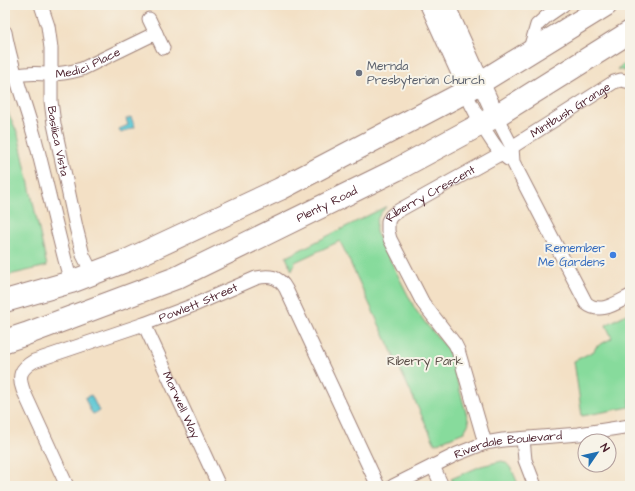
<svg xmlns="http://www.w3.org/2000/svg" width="635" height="491" viewBox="0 0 635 491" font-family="'Architects Daughter',sans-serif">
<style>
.green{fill:#87db9c;stroke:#687d64}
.water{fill:#5ac6d3;stroke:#52727f}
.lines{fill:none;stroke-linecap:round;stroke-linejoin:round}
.minor-casing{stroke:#9e8078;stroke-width:15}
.tertiary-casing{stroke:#9e8078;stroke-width:19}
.trunk-casing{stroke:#9e8078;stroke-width:24}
.minor{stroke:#fff;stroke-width:13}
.tertiary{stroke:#fff;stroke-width:17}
.trunk{stroke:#fff;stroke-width:22}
.worship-dot{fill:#6b7280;stroke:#f7f3e8;stroke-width:1.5}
.shop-dot{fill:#3f7fe0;stroke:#f7f3e8;stroke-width:1.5}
.labels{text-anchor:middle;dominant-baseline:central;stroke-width:4;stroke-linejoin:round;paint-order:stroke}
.street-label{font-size:12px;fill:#4a1f2b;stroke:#f7f3e8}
.worship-label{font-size:12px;fill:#5b616d;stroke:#f7f3e8;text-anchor:start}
.shop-label{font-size:12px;fill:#366cbe;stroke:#f7f3e8;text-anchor:end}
.park-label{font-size:12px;fill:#594e47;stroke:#f7f3e8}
</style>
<rect width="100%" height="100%" fill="#f7f3e8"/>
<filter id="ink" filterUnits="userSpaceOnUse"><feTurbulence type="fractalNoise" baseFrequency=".025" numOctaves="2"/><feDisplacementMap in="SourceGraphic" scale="8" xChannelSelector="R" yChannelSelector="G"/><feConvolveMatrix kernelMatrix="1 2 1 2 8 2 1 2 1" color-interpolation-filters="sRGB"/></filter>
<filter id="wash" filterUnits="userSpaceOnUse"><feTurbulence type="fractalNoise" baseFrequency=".012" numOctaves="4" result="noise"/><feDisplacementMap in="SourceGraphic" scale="16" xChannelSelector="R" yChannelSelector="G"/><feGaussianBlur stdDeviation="0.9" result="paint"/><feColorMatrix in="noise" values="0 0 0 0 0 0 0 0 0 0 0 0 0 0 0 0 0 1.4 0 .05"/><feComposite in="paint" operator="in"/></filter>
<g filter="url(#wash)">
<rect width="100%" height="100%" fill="#f3e0c5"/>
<!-- green -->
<path class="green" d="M630,60V72L617,69Z
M5,106L18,134L47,266L5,276Z
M387,206C379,214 375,220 376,232L415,309L427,325L448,349L469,423L464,432L435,444L340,241L295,262L292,271L286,257Z
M630,312V407L582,416L574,361L594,351L596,347L612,338L606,325Z
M502,461C511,463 515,478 519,486H455L451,479L481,466Z"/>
<!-- water -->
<path class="water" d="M131,117L135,127L121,133L119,129L128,125L126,119Z
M91,395L99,411L93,414L90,410L85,398Z"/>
</g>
<g filter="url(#ink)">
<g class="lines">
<defs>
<g id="minor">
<path id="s1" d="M41,5L48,26L51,48V101L54,124L76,227L83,255L92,273"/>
<path d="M149,19L163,48"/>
<path d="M5,32C11,67 24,100 34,135C47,183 57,233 71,282"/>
<path d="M529,52L537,25L547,16L563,5"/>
<path id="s2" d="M15,76C27,72 38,74 50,74C61,74 71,72 82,69L156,33"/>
<path d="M465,92C475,111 491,147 508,159"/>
<path d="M496,116L512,147L513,162L586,303C600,315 616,303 630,296"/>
<path id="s3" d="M512,147L614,82L621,80L630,82"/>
<path id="s4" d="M144,324L219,486"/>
<path d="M523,439L525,460L535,486"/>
<path id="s5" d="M485,443L458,350L455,344L423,303L390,239L388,231V221L391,216L396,212L502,153"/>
<path d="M433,466L442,486"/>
<path id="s6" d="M67,486L23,390C18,376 20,369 34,361L144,324L194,305L256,278C269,275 279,276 286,289L378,486"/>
<path id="s7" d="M393,486L457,454L485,443L503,440L579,434L630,426"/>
</g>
<path id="tertiary" d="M429,5L459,71L465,92
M446,5L496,116"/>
<g id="trunk">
<path d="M5,301L71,282L128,260L280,189L465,92L606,5"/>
<path id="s8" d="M5,341L26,334L176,278L396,170L496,116L630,32"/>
</g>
</defs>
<!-- minor casing -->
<use href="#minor" class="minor-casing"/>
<!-- tertiary casing -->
<use href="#tertiary" class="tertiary-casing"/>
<!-- trunk casing -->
<use href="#trunk" class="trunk-casing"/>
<!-- minor -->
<use href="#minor" class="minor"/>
<!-- tertiary -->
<use href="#tertiary" class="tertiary"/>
<!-- trunk -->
<use href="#trunk" class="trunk"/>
</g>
</g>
<!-- markers -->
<circle class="worship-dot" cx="359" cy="73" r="4"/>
<circle class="shop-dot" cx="613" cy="255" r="4"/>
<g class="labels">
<!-- street labels -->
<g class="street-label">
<text stroke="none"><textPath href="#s2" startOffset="75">Medici Place</textPath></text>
<text stroke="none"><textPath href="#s3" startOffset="69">Mintbush Grange</textPath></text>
<text stroke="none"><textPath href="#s1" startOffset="138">Basilica Vista</textPath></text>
<text stroke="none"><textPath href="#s5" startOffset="297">Riberry Crescent</textPath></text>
<text stroke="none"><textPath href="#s8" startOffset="350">Plenty Road</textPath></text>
<text stroke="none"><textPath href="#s6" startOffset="315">Powlett Street</textPath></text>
<text stroke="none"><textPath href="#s4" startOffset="89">Morwell Way</textPath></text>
<text stroke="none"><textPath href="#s7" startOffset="124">Riverdale Boulevard</textPath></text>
</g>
<!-- worship labels -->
<g class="worship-label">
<text x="367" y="66">Mernda<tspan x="367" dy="14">Presbyterian Church</tspan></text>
</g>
<!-- shop labels -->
<g class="shop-label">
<text x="605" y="248">Remember<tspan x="605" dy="14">Me Gardens</tspan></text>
</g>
<!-- park labels -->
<g class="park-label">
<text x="425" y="361">Riberry Park</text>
</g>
</g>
<!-- margin -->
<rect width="635" height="491" fill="none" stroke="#f7f3e8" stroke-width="20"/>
<!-- north arrow -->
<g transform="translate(597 453) rotate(56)"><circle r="19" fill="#f7f3e8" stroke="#b29e9c"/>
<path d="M0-3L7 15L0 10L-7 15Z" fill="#1f6fb2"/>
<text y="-6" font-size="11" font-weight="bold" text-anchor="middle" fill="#4a1f2b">N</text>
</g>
</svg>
